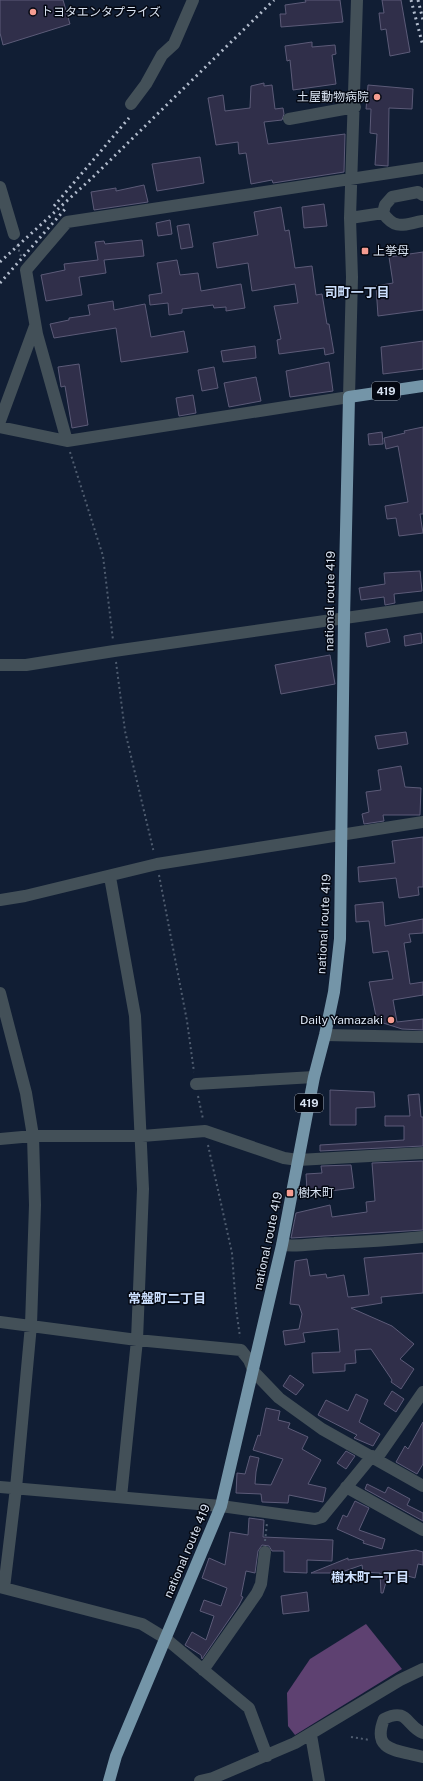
<svg xmlns="http://www.w3.org/2000/svg" width="423" height="1781" viewBox="0 0 423 1781" font-family="'Public Sans','Noto Sans JP',sans-serif">
<style>
.forest{fill:#5e4171}
.building{fill:#302f4a;stroke:#5c5b78}
.lines{fill:none;stroke-linecap:round;stroke-linejoin:round}
.path{stroke:#4f5c6f;stroke-width:2;stroke-dasharray:2 3;stroke-linecap:butt}
.minor{stroke:#435058;stroke-width:12}
.highway{stroke:#7495a8;stroke-width:12}
.rail{stroke:#b3bdce;stroke-width:3;stroke-dasharray:2 4;stroke-linecap:butt}
.poi-dot{fill:#f59c91;stroke:#040812;stroke-width:1.5}
.labels{text-anchor:middle;dominant-baseline:central;stroke-width:3;stroke-linejoin:round;paint-order:stroke}
.shield{fill:#040812;stroke:#99a1af;stroke-width:1}
.shield-label{font-size:11px;font-weight:bold;fill:#d9e3f2}
.poi-label{font-size:12px;fill:#d9e3f2;stroke:#040812;text-anchor:start}
.street-label{font-size:12px;fill:#d9e3f2;stroke:#040812}
.neighbourhood-label{font-size:13px;font-weight:bold;fill:#cde0fe;stroke:#040812}
</style>
<rect width="100%" height="100%" fill="#111e34"/>
<!-- forest -->
<path class="forest" d="M366,1624L402,1669L295,1735L288,1726L287,1693L310,1659Z"/>
<!-- building -->
<path class="building" d="M0,0H63L70,24L3,45L0,33Z
M305,0H340L343,22L281,27L280,14H286L285,5L306,2Z
M382,0H401L410,52L390,56L386,29L381,30L379,13H384Z
M312,42V47L335,45L336,54L332,55L336,84L293,90L290,60L287,61L285,46Z
M264,83V86L272,85L275,109L283,108L284,114L282,120L264,122L268,144L345,134L344,172L273,183L272,180L251,184L246,153L239,154L238,142L216,145L208,98L223,95L225,111L250,108L251,86Z
M368,85L413,89L412,109L389,108L388,166L375,165L377,134L370,133L371,109H366Z
M200,157L204,183L157,191L152,164Z
M144,185L148,202L94,210L91,192L116,188V191Z
M324,204L327,226L304,228L302,207Z
M281,207L285,231L289,230L295,268L312,266L316,295L322,294L327,324H329L334,353L325,355L324,348L279,354L277,340L281,339L274,306L298,303L295,284L252,291L248,263L217,268L213,243L258,235L254,212Z
M170,220L172,234L158,236L156,223Z
M189,224L193,247L181,249L177,226Z
M142,240L144,256L104,260L106,273L79,277L82,295L46,301L41,275L65,270L64,264L98,260L95,242L104,241L105,244Z
M423,252V310L378,316L376,286L393,283L389,257Z
M177,260L180,275L198,273L201,291L241,284L245,308L226,311V307L214,308L213,305L182,309V313L169,315L168,303L150,305L149,295L162,293L157,263Z
M113,301L114,310L145,304L151,337L184,331L188,352L121,362L116,328L54,338L50,324L69,320V318L90,315L88,305Z
M423,341V369L383,374L381,347Z
M255,346L256,358L223,362L221,351Z
M329,362L333,391L290,397L286,371Z
M79,364L88,425L72,428L65,386L61,387L58,367Z
M214,367L218,388L202,391L198,370Z
M256,377L261,401L229,407L224,383Z
M193,395L196,413L179,416L176,398Z
M423,427V514H420L423,533L399,536L396,518L387,519L385,506L408,502L398,446L386,449L384,438L405,433L404,431Z
M382,432L383,444L369,445L368,434Z
M420,571L422,591L394,594L395,603L385,605L384,597L361,600L359,588L385,584L384,573Z
M387,629L390,642L367,647L365,633Z
M421,633L422,643L405,646L404,636Z
M330,655L335,684L281,694L275,665Z
M406,732L408,744L378,749L375,736Z
M401,766L405,787L421,788L420,815H383L384,821L364,824L362,814L369,812L366,792L381,790L378,770Z
M423,837V887H418L419,895L399,898L396,878L359,882L358,867L395,863L392,841Z
M383,902L385,926L423,919V933L409,934L411,942L404,943L410,984L423,982V995L393,1000L397,1022L423,1019V1030L402,1029L377,1021L369,982L393,979L388,951L373,953L369,921L356,922L355,905Z
M330,1090L374,1092L375,1107L356,1108V1125H330Z
M419,1094L421,1117H423V1146L320,1151V1145L404,1140V1126H385V1116H410L408,1095Z
M423,1161V1230L291,1238L296,1213L330,1205L332,1217L367,1212L366,1202L375,1201L372,1163Z
M351,1165L354,1188L322,1192L321,1190H307L306,1174L322,1173L321,1166Z
M423,1253V1293L381,1297L382,1303L351,1308L392,1326L414,1344L400,1359L414,1369L401,1389L391,1382L392,1380L371,1349L355,1350L356,1363L345,1364V1371L313,1373L312,1353L340,1352L338,1329L303,1333L305,1342L285,1345L283,1331L299,1329L302,1314L299,1305L290,1304L295,1261L307,1259L310,1276L326,1274L327,1278L344,1275L348,1297L369,1295L364,1258Z
M290,1375L304,1385L296,1395L283,1386Z
M392,1391L404,1399L396,1412L384,1404Z
M356,1394L368,1400L359,1422L380,1434L373,1446L354,1438L357,1435L318,1415L326,1400L348,1411Z
M266,1408L280,1411L278,1420L290,1423L288,1428L308,1437L302,1449L321,1460L308,1484L326,1488L323,1502L289,1495L288,1503L262,1502L261,1494L236,1493L237,1473L245,1474L250,1456L259,1458L256,1472L255,1484L271,1485L283,1459L253,1450L258,1435L260,1436Z
M423,1422V1464L417,1474L396,1462L405,1446L408,1449Z
M346,1451L355,1456L346,1469L337,1463Z
M367,1484L385,1493L388,1487L410,1499L407,1505L423,1513V1521L365,1489Z
M355,1501L369,1508L359,1530L385,1539L382,1549L363,1543L364,1541L337,1529L343,1515L347,1517Z
M249,1518L264,1520L263,1537L333,1540L332,1561L307,1560V1573L284,1572V1551H272L269,1546L262,1545L258,1551L255,1573L246,1571L241,1596L243,1597L239,1605L202,1659L201,1655L185,1645L192,1632L206,1640L214,1616L200,1611L204,1600L221,1606L227,1588L202,1578L209,1558L225,1565L230,1532L248,1535Z
M416,1550L423,1552V1565L418,1564L415,1578L389,1571L383,1593H381L380,1573L363,1572L362,1565L339,1573H311L348,1558V1560Z
M307,1592L309,1611L283,1614L281,1596Z"/>
<g class="lines">
<!-- path -->
<path class="path" d="M17,245L21,256
M70,452L103,556L113,640
M116,662L125,731L154,853
M159,875L187,1021L194,1072
M198,1096L203,1119
M208,1145L232,1253L236,1308L240,1337
M265,1541L267,1523
M351,1737L370,1740"/>
<!-- minor -->
<path class="minor" d="M131,104L146,84L162,55L174,44L193,0
M289,119L355,107
M0,187L14,234
M383,213L385,205L392,197L418,192L423,195
M383,213C396,231 404,224 423,221
M350,218L383,213
M0,421L35,326
M0,427L67,441L349,397L352,277L350,218L357,0
M67,441L37,334L26,270L67,222L423,168
M0,665H26L114,651L423,607
M110,877L135,1016L143,1189L137,1340L121,1497
M0,900L25,896L157,864L423,822
M0,993L26,1093L33,1136L35,1205L31,1325L16,1488L4,1588
M325,1035L423,1037
M196,1084L314,1077
M0,1139L33,1136H142L205,1131L284,1158L298,1160L423,1153
M282,1245C300,1247 317,1243 334,1243C364,1242 393,1240 423,1237
M0,1322L137,1340L241,1350L249,1360L254,1372L279,1398L322,1429L423,1486
M377,1458L423,1392
M0,1487L221,1506L315,1519L322,1517L372,1456
M346,1487L423,1530
M0,1587L142,1624L165,1638L249,1708L267,1756
M203,1670L257,1593L261,1584L265,1552
M423,1733C406,1726 408,1707 384,1719C371,1752 398,1750 423,1757
M311,1735L319,1781
M200,1781L213,1778L295,1743L400,1680L423,1669"/>
<!-- highway -->
<path class="highway" d="M109,1781L116,1756L221,1506L282,1245L314,1077L325,1035L334,992L340,939L344,619L349,397L423,386"/>
<!-- rail -->
<path class="rail" d="M411,0L423,46
M418,0L423,20
M54,206L129,118
M0,262L93,177L274,0
M0,283L66,208"/>
</g>
<!-- markers -->
<g class="poi-dot">
<circle cx="33" cy="12" r="4"/>
<circle cx="377" cy="97" r="4"/>
<rect x="361" y="247" width="8" height="8" rx="2"/>
<circle cx="391" cy="1020" r="4"/>
<rect x="286" y="1189" width="8" height="8" rx="2"/>
</g>
<g class="labels">
<!-- shield labels -->
<g class="shield">
<rect x="372" y="382" width="28" height="18" rx="3"/>
<rect x="295" y="1094" width="28" height="18" rx="3"/>
</g>
<g class="shield-label">
<text x="386" y="391">419</text>
<text x="309" y="1103">419</text>
</g>
<!-- poi labels -->
<g class="poi-label">
<text x="41" y="12">トヨタエンタプライズ</text>
<text x="369" y="97" text-anchor="end">土屋動物病院</text>
<text x="373" y="251">上挙母</text>
<text x="383" y="1020" text-anchor="end">Daily Yamazaki</text>
<text x="298" y="1193">樹木町</text>
</g>
<!-- street labels -->
<g class="street-label">
<text transform="translate(330 601) rotate(-89)">national route 419</text>
<text transform="translate(324 924) rotate(-87)">national route 419</text>
<text transform="translate(268 1241) rotate(-78)">national route 419</text>
<text transform="translate(187 1551) rotate(-67)">national route 419</text>
</g>
<!-- neighbourhood labels -->
<g class="neighbourhood-label">
<text x="357" y="292">司町一丁目</text>
<text x="167" y="1298">常盤町二丁目</text>
<text x="370" y="1577">樹木町一丁目</text>
</g>
</g>
</svg>
